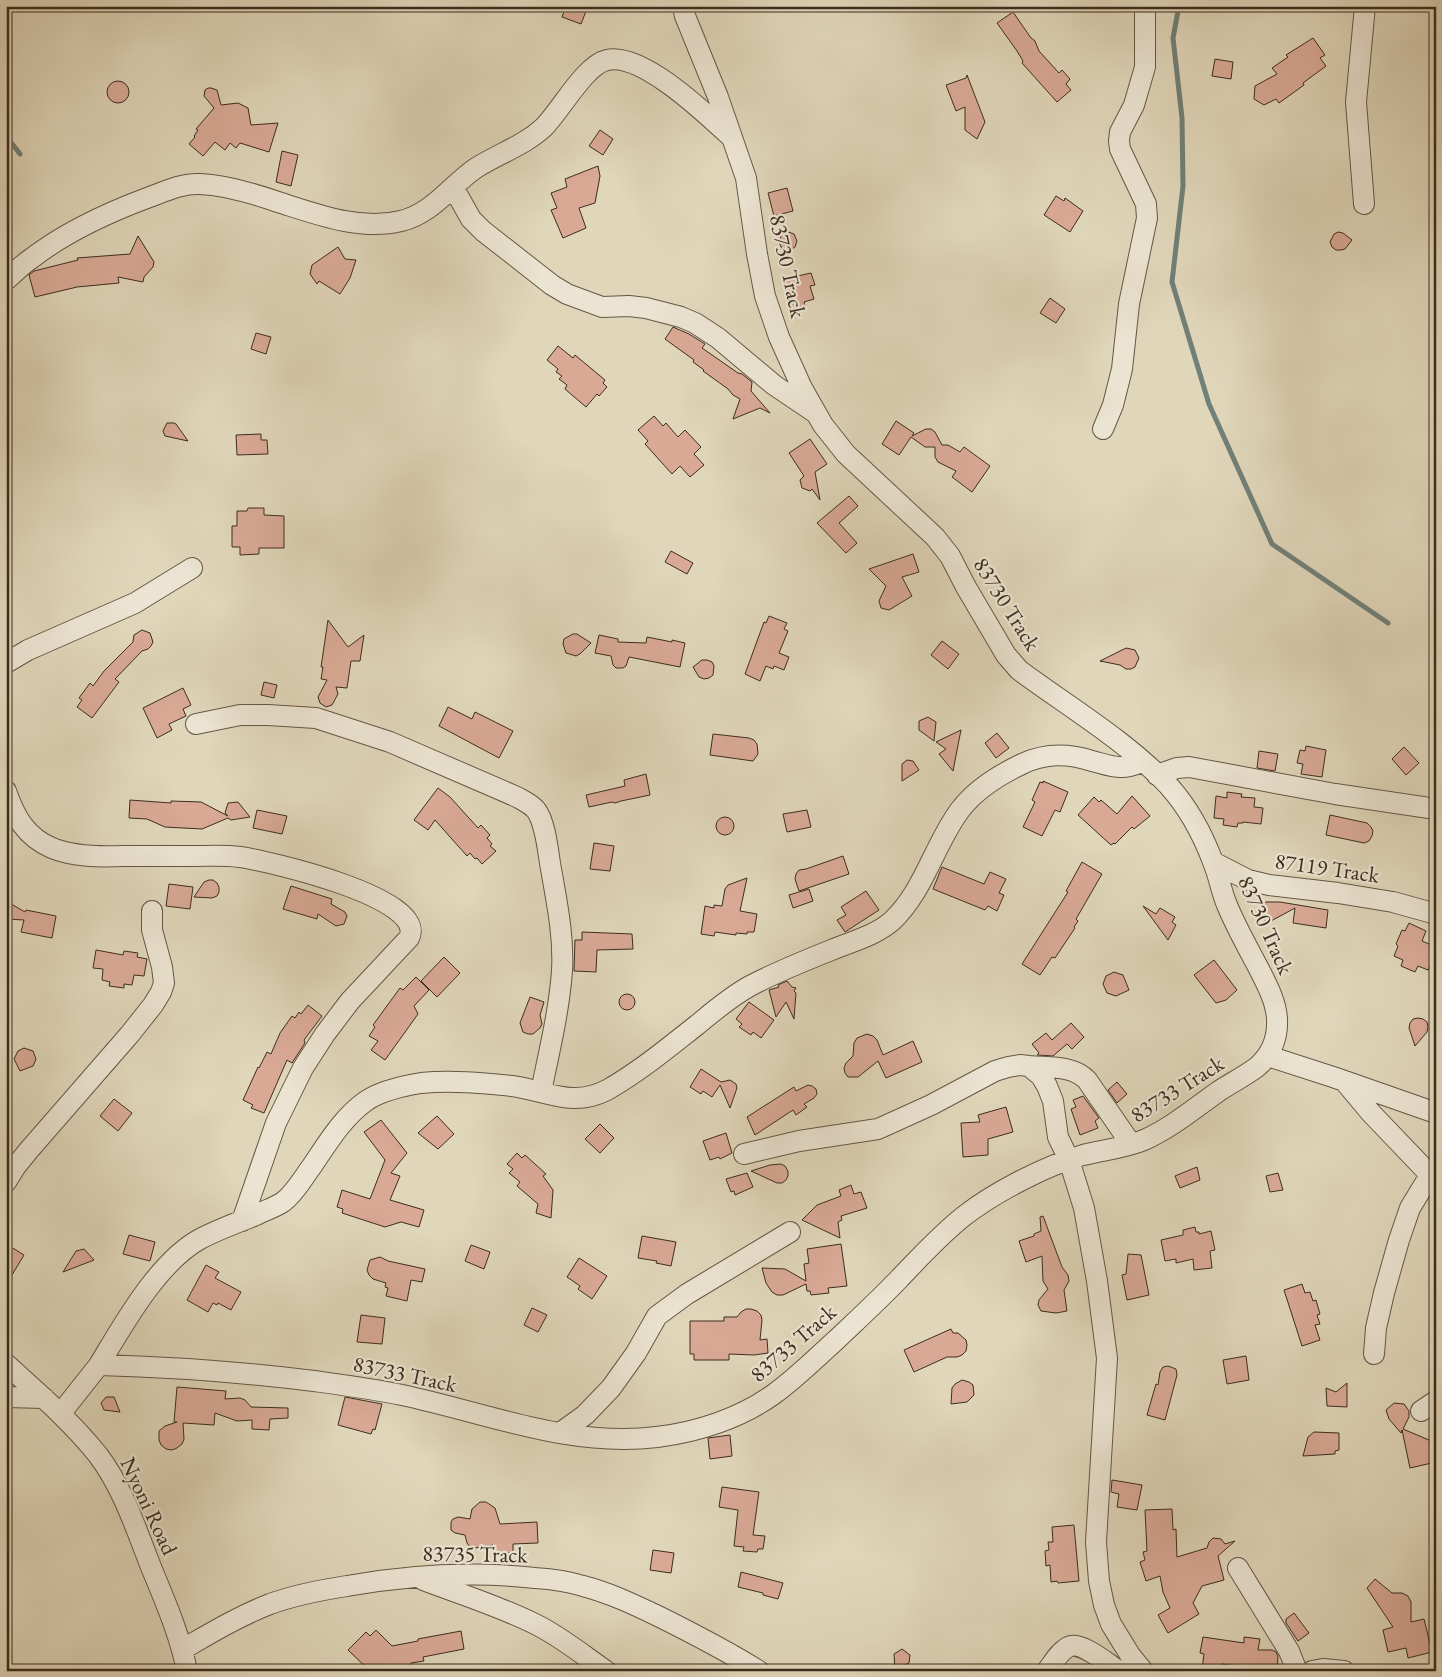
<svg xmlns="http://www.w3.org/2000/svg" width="1442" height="1677" viewBox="0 0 1442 1677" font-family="'EB Garamond',serif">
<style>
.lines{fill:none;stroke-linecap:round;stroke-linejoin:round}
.stream{stroke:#718078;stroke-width:5}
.building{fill:#d9a996;stroke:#3c2d1f}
.minor-casing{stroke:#655746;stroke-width:22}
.minor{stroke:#ebe4d2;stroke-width:20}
.labels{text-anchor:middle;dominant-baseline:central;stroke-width:4.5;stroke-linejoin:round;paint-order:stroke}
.street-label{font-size:22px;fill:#3c2d1f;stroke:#ebe4d2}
</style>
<rect width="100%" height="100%" fill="#e0d6ba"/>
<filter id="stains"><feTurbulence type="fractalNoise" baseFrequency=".004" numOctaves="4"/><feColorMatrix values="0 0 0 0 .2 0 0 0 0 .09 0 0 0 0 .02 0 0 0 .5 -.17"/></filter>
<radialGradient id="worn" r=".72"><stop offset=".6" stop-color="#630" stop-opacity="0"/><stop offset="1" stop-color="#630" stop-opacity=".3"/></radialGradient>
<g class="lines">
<!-- stream -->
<path class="stream" d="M1179,6L1173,38L1182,118L1183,186L1172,282L1209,404L1272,544L1388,623
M6,136L20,154"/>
</g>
<!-- building -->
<path class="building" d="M566,6H588L581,24L562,17Z
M1013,12L1031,38L1035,41L1039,51L1059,73L1062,70L1070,79L1066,84L1071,90L1057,102L1022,63L1023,61L1017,51L997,23Z
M1313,38L1325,55L1320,58L1326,66L1303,83L1304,85L1279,103L1276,99L1264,105L1254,99L1255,86L1277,74L1272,68L1288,57L1286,55Z
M1215,59L1233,62L1231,79L1212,76Z
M967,75L985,122L977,139L965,130V107L956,111L946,85L966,78Z
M107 92a11 11 0 1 1 22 0a11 11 0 1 1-22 0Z
M208,88H211L217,90L221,105L238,103L248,108L251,125L278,123L269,152L240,143L236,148L230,143L225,150L215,142L203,156L189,144L195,137L194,136L198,130L196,129L214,108L204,96L205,90Z
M600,130L613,139L603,155L589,146Z
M282,151L298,155L291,186L276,182Z
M598,166L600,176L595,203L579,208L586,228L563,238L551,210L557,208L551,193L567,187L565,179Z
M787,188L793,211L774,216L768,193Z
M1056,196L1064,201L1065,198L1083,211L1070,232L1044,215Z
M783,230L794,234L797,241L795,247L789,251L782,249L779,242Z
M1338,232L1343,233L1352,240L1345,249L1341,250H1336L1332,247L1330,242L1334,234Z
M138,236L154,262L153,267L144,277L143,282L118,277L119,283L77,287L35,297L29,275L34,271L78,260L77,258L130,254Z
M338,247L345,259L356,260L350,278L340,294L319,281L317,284L310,274L312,265Z
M811,273L815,285L810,286L814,299L804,302L805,306L791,309L784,279Z
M1050,298L1065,309L1056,323L1040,313Z
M673,327L689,334L705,344L702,348L738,373L742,374L752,382L751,391L770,413L760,408L733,419L740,399L733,395L728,389L703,371L704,370L693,362L694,360L665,339Z
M256,333L271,337L266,354L251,349Z
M558,346L573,358L575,355L605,380L603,383L607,387L599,396L597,394L586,407L565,389L567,385L559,379L562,376L556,372L558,369L547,360Z
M654,416L663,426L666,423L678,437L685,430L701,447L694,454L704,465L690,477L680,466L672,474L645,444L648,441L638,430Z
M896,421L914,433L912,436L926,429H931L935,432L942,445H948L960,452L964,447L990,466L972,492L952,477L956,471L938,462L935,457V447H925L911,437L899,455L882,444Z
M167,423H174L176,424L188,441L165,436L163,431Z
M261,434V440H267L268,454L237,455L236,435Z
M810,439L827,464L815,472L820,500L812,489L810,491L802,488L800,480L804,476L789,453Z
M849,496L858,506L839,523L857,543L846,553L817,523Z
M248,508H264V515L284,516V548H259V554L240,555V547H232V526H237V511H247Z
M671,551L693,563L687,574L665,562Z
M913,554L919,572L902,577L912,596L889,610L881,608L879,601L886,586L869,569Z
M769,616L787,623L784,629L788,631L779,653L789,657L784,670L774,666L773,669L766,666L760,681L745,674L764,622L766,623Z
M328,620L348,647L364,635L360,661H351L347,688L336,687L338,694L332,705L326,707L320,703L318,697L327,680L321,679L323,667H321Z
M142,630L150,633L153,642L151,646L148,649L142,651L115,679L119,682L92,718L77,707L82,700L79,698L90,683L93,686L104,671L133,642L134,635Z
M573,634H577L591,643L580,654L576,656L566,653L563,644L564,639Z
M599,635L618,639V642L646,643L647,637L672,642V640L685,643L680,667L629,657L626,666L623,668H616L613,665L611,656L595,653Z
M942,641L959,654L948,669L931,655Z
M1126,648L1135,650L1139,658L1135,667L1131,669H1126L1120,665L1100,661Z
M702,660H707L712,662L714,666L713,675L709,678L704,679L699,677L693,667Z
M264,682L277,685L274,698L261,695Z
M183,688L191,705L183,709L186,716L169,724L172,730L157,738L143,708Z
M448,707L472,719L475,712L513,731L499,758L439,726Z
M928,717L936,722L934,741L919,730V721Z
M961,730L959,740L953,771L939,754L946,749L936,742Z
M997,733L1009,748L996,758L985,743Z
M713,734L749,738L754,740L757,744L758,754L753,761L710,755Z
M1306,746L1326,750L1322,777L1301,774L1303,764L1297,763L1300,750L1305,751Z
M1404,747L1419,763L1406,775L1392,759Z
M1259,751L1278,754L1275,771L1257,768Z
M907,760L913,761L919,770L902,781V764Z
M646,774L650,795L621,801L615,803L612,802L589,807L586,795L625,786L624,780Z
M1043,781L1068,792L1060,812L1055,810L1042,836L1023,827L1035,802L1032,800L1040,782L1043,783Z
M438,788L450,797L478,828L481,825L490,835L487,838L492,844L490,846L496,851L482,864L477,858L475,859L470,853L467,856L435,820L428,830L414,820Z
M1227,792L1242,794L1241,797L1255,798L1254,807L1263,808L1261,824L1243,822V823H1238L1237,827L1223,825L1224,819L1214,818L1216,796L1227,798Z
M1132,796L1150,816L1134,829L1132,827L1115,844L1114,843L1111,845L1078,815L1094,797L1099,802L1101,800L1117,814Z
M130,800L171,803V801L201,802L228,816L225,813L228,803L238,802L250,817L231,820L228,818L202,829L165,827L147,819L129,818Z
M257,810L287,816L282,834L253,828Z
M807,810L811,827L787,832L783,814Z
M1330,815L1367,823L1371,827L1373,831L1372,836L1369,841L1364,843L1326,835Z
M716 826a9 9 0 1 1 18 0a9 9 0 1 1-18 0Z
M594,843L614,846L610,871L590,869Z
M843,856L849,874L799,891L795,879L796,874L799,870L806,869Z
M1082,862L1102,874L1076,919L1078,921L1074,927L1075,928L1055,958L1052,957L1040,975L1022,964L1068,892L1066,891Z
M942,867L984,884L990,872L1006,879L999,893L1004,895L997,911L988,906L985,910L933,889Z
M747,878L740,911L757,914L754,932H747V934L736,933V935L715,932L714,936L701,934L705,906L714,908V905L722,906L725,889L728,885Z
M209,880H213L217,883L219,887V892L217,896L212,898L194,897L204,882Z
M169,884L193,887L190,909L166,906Z
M291,886L332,899L331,904L345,912L347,916L344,924L336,926L318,914L317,919L283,909Z
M809,889L813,901L793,908L789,895Z
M866,891L879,910L845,932L837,920L846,915L841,907Z
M6,901L25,912L26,910L56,916L52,938L21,932L24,920L6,919Z
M1266,902H1280L1328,910L1326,928L1293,923L1295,908L1271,921H1266L1261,918L1259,909L1262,905Z
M1143,906L1156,914L1160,908L1175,917L1172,922L1176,925L1168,940Z
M1409,923L1426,931L1422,941L1436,947V956L1428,970L1418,966L1415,972L1401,966L1403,960L1394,956L1398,946L1396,944L1402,930L1405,931Z
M582,932L632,934L633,949L597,950L596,972L574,971L575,940H582Z
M96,950L123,955L124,951L138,953L137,957L147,959L144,976L134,975L132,985L124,984V988L109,986L110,982L102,980L103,969L93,968Z
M444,957L460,973L437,997L421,981Z
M1214,960L1237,990L1226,1000L1216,1003L1194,975Z
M1114,972L1123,975L1129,990L1116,996L1107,993L1103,984L1106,976Z
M416,977L429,990L414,1006L418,1014L385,1060L371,1050L378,1041L369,1036L375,1027L373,1025L400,988L403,990Z
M787,981L792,987L796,988L794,991L796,993L794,1019L786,1002L776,1017L769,990L779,987L778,985Z
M619 1002a8 8 0 1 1 16 0a8 8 0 1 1-16 0Z
M530,997L544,1002L540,1015L542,1024L540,1028L533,1034H528L523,1032L520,1023Z
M749,1002L774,1020L761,1038L753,1032L751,1035L739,1027L742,1024L736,1019Z
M308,1005L322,1016L304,1040L305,1043L292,1063L287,1060L264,1113L251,1108L253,1105L243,1100L258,1067L259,1068L267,1052L271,1054L280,1033L292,1016L295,1018L299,1012L301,1014Z
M1418,1018L1423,1019L1427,1022L1428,1027L1427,1032L1415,1046L1409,1028L1410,1023L1413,1019Z
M1071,1023L1084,1037L1072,1049L1067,1044L1053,1056L1037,1055L1039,1053L1032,1044L1046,1033L1052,1040Z
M867,1034L873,1036L877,1040L883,1055L913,1041L922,1062L886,1078L878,1061L858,1077H848L845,1073L844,1068L846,1063L853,1056L854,1043L857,1038Z
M24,1048L33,1051L36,1059L33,1066L20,1071L14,1059L18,1051Z
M701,1069L721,1082L730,1080L736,1084L737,1088L730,1108L720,1085L712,1097L703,1091L701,1094L690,1087Z
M1117,1082L1127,1094L1117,1103L1108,1090Z
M808,1085L812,1086L816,1089L817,1094L814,1098L804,1104L807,1107L796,1115L793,1110L755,1135L747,1117L794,1087L796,1091Z
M1083,1096L1099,1118L1095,1121L1098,1128L1080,1135L1071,1109L1076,1107L1073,1100Z
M114,1099L132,1113L118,1131L100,1116Z
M1006,1107L1013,1132L988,1139V1155L963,1157L961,1123L980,1122L978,1115Z
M437,1116L454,1134L438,1149L418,1133Z
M381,1120L407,1153L391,1173L400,1176L390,1200L424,1210L419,1227L401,1222L385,1227L342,1213L343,1209L337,1207L342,1190L370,1199L385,1160L364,1132Z
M600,1124L614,1138L600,1153L585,1139Z
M726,1133L732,1153L720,1159L719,1157L710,1160L703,1141Z
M517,1153L522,1158L525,1155L546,1174L543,1176L553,1190L551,1218L536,1213L538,1204L517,1186L520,1182L509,1173L513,1169L507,1164Z
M781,1164L785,1166L788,1171V1176L786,1180L782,1183H777L751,1171L770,1165Z
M1197,1167L1200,1180L1180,1188L1175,1176Z
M747,1173L753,1187L735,1195L734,1191L731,1192L726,1179Z
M1278,1173L1283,1190L1270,1192L1266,1176Z
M851,1185L854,1194L861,1192L867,1208L841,1216L842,1220L838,1222L840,1238L802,1220L817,1205L841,1196L839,1190Z
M1043,1216L1062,1267L1068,1275L1069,1281L1064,1290L1067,1311L1056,1313L1041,1311L1038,1305L1039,1300L1048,1289L1043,1281L1042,1256L1026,1262L1019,1241L1034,1236V1234L1041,1231L1040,1217Z
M1195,1227L1196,1232H1199V1234L1211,1231L1215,1250L1210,1251L1212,1268L1194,1270L1193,1259L1176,1263V1259L1165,1261L1161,1240L1183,1235V1230Z
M129,1235L155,1242L150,1261L123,1254Z
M642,1236L676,1242L671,1266L656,1263L657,1261L638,1258Z
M841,1244L847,1286L828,1288L829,1293L811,1295L810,1291H807L806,1284L783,1295H777L772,1292L766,1283L762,1268L785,1269L806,1281L804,1264L809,1263L807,1249Z
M471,1245L490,1252L484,1269L465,1261Z
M11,1247L24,1255L6,1285V1254Z
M84,1249L94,1260L63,1272L76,1251Z
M1128,1254L1141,1255L1149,1295L1127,1300L1122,1275L1126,1274Z
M380,1257L388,1261L425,1269L422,1282L411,1280L407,1301L386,1296L388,1288L385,1287L386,1283L373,1279L369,1275L367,1270L370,1260Z
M579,1258L607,1276L592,1299L578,1289L580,1286L567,1277Z
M206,1265L219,1272L215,1278L241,1292L231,1310L218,1303L217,1305L213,1303L208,1312L187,1300Z
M1302,1284L1305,1293L1310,1292L1313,1301L1316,1300L1320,1314L1317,1315L1320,1324L1315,1325L1320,1340L1302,1346L1284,1290Z
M532,1308L547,1315L538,1332L524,1325Z
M746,1309H751L757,1311L761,1315L762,1320L760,1340L767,1339L768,1353L754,1355L729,1354V1360H694V1354H690V1321H724V1317H737L741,1312Z
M361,1315L385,1318L382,1344L357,1342Z
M951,1329L953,1333H958L966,1340L967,1345L966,1351L962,1355L957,1357H947L914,1372L904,1350Z
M1246,1356L1249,1380L1227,1384L1223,1360Z
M1168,1366L1176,1369L1177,1375L1165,1420L1147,1415L1156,1384L1158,1385L1160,1372L1163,1367Z
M962,1380L969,1382L973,1385L974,1395L967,1402L951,1404L952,1388L955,1384Z
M1347,1383V1407L1327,1406L1326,1388L1336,1392Z
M177,1387L226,1391L225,1399L240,1398L245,1400L251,1407L288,1408V1418L270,1419L269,1430L252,1429V1420L237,1421L215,1413L214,1425L183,1423L184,1439L182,1444L177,1448L172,1450L166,1449L161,1445L159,1440V1431L165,1426L177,1422H174Z
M106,1397H114L120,1412L104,1410L101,1403Z
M345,1397L382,1404L375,1430L373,1429L371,1434L338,1425Z
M1394,1403L1404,1404L1409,1411V1417L1403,1429L1436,1443V1462L1410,1468L1402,1430L1401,1433L1389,1419L1386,1410Z
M1314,1432L1339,1433V1450L1335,1451V1454L1303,1456L1308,1437Z
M730,1435L732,1456L710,1459L708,1438Z
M1112,1480L1142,1485L1137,1510L1117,1507L1119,1494L1111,1492Z
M722,1487L759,1492L753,1535L765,1536L763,1549H758L757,1552L743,1551L744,1547L734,1546L738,1510L719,1507Z
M480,1502H486L495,1508L500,1524L537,1522L538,1543L513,1544V1553H493V1545L475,1548L470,1547L467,1543L465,1535L455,1533L451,1530V1522L453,1519L458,1517L470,1519L472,1509Z
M1172,1509L1173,1530L1176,1529L1177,1557L1207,1548L1209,1542L1213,1538L1221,1539L1225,1544L1235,1541L1218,1556L1224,1580L1202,1586L1193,1603L1199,1614L1168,1633L1158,1615L1170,1608L1163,1592L1160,1576L1146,1581L1140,1562L1145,1560L1143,1552L1147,1551L1145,1510Z
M1074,1525L1079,1581L1058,1583L1057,1581L1051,1582L1050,1565L1046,1566L1045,1551L1049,1550L1048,1542H1053L1052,1527Z
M653,1550L674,1553L671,1573L650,1570Z
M741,1572L783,1583L778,1599L763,1595V1593L738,1587Z
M1375,1579L1392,1593H1402L1408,1596L1411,1602V1622L1424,1619L1432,1652L1408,1658L1406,1648L1388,1652L1383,1630L1393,1627L1367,1588Z
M1294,1613L1309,1633L1298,1641L1286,1623V1619Z
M376,1630L392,1646L418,1641V1639L461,1631L464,1649L423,1657L424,1661L411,1663L412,1671H370L348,1650L366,1632L370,1636Z
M1203,1637L1244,1643V1637L1260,1639L1258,1650H1272L1276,1652L1278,1656L1277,1671L1222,1664L1221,1671L1202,1669L1204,1654L1200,1653Z
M902,1649L910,1655L909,1663L895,1669L894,1654Z"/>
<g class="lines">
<defs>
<path id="minor" d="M453,187L471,219L483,231L552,285L567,294L602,307L629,306L646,308L681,317L695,323L718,338L774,385L814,412
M1364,204L1356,102L1365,6
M6,280C15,272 23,264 32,258C67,231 107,213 147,198C164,192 182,183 200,184C223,185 255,194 278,202C316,214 360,231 401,221C432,214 451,185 476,168C498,154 525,145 544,127C561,110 585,65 607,60C642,52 706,114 730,136
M1103,429L1113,405L1122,369L1129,304L1147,218L1146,204L1120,149L1119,141L1120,132L1134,105L1145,67V6
M6,663L28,650L135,603L192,568
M196,724L240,715H268L316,718L390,742L517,797C524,801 531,804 536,810C546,823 548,853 551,869C557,903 564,937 562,971C559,1012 549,1052 541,1092
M1157,775L1177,768L1189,767L1335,794L1436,809
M6,791C15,817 26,837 52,848C74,857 100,857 123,856C147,856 171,856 195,856C210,856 225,855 240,857C268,861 429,898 409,938L350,1001L325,1034L303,1068L276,1123L242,1221
M1213,862L1248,880L1269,885L1338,893L1393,902L1436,914
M1268,1056L1333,1077L1436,1113
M1029,1066C1049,1068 1072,1065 1087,1080L1131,1144
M1345,1082L1371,1113L1436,1181
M744,1154L799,1141L878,1129L931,1105L995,1071L1008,1067L1020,1065L1029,1066L1041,1076L1047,1086L1053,1101L1058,1137L1069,1160L1084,1208L1097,1281L1107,1358L1096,1542L1099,1581L1104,1605L1111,1624L1130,1655L1143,1671
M6,1182L16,1166L29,1150L130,1034L153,1005L161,992L164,983L162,967L152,930V911
M1374,1354L1376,1328L1384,1293L1399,1240L1410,1208L1430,1175
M6,1364C38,1393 71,1421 98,1455C123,1488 136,1529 151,1567C165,1601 180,1635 187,1671
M99,1365C123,1325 158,1262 200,1239C217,1230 236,1223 254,1216C263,1211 274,1208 283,1202C295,1193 303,1178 312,1166C327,1144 343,1117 366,1101C380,1091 403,1086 421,1083C451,1080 483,1083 512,1086C548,1091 572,1108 607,1090C639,1072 669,1047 697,1025C714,1011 730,997 750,986C778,971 809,959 839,947C857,940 877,934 892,921C924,891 934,845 960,810C975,790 999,775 1022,764C1045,753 1067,753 1092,761C1101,763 1113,768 1123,767C1129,767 1136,764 1142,762
M6,1397L44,1398
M1421,1411L1436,1401
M61,1413L99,1365C171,1367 242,1372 314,1381C343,1385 373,1389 402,1395C487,1413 570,1448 657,1437C698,1432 741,1418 774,1394C796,1378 815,1359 835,1341C857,1320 879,1300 899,1279C920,1257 940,1235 964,1216C995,1192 1045,1166 1083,1155C1103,1150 1125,1148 1144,1140C1171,1128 1195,1108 1219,1091C1231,1083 1245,1076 1257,1067C1271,1055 1278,1038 1277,1019C1276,1001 1267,985 1259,969C1248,948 1236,927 1227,905C1221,891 1219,876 1213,862C1203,835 1187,806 1168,785C1125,740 1069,707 1019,670L1006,655L966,587L950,556L935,537L846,454L823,425L802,388L779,337L765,296L757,254L746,178L718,97L685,16L683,6
M560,1433L585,1415L611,1388L636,1353L657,1316L687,1294L790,1232
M1238,1568L1289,1651L1297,1671
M423,1580C460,1594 499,1606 535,1624C560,1636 583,1655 606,1671
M183,1649C211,1633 239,1616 270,1604C295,1595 321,1590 347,1586C409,1575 472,1571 535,1578C551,1579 567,1581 583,1586C610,1593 635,1605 660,1617C694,1634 727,1651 759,1671
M1047,1671C1053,1663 1059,1652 1068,1647C1080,1640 1108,1664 1119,1671
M1312,1671L1323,1669L1344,1671"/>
</defs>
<!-- minor casing -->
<use href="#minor" class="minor-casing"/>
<!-- minor -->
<use href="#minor" class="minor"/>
</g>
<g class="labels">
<!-- street labels -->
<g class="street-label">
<text transform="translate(788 266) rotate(78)">83730 Track</text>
<text transform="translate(1007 604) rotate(58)">83730 Track</text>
<text transform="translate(1327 868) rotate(8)">87119 Track</text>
<text transform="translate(1266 925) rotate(66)">83730 Track</text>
<text transform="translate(1177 1089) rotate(-32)">83733 Track</text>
<text transform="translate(793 1343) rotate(-41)">83733 Track</text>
<text transform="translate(405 1374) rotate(12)">83733 Track</text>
<text transform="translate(149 1506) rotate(65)">Nyoni Road</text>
<text transform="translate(475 1554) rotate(1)">83735 Track</text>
</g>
</g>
<!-- margin -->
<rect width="1442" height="1677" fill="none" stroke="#e0d6ba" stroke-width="25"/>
<rect x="8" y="8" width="1427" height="1662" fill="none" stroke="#3c2d1f" stroke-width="2.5"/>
<rect x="12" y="12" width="1417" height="1652" fill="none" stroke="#3c2d1f"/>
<rect width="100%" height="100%" filter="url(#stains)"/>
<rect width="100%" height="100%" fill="url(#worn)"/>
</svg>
